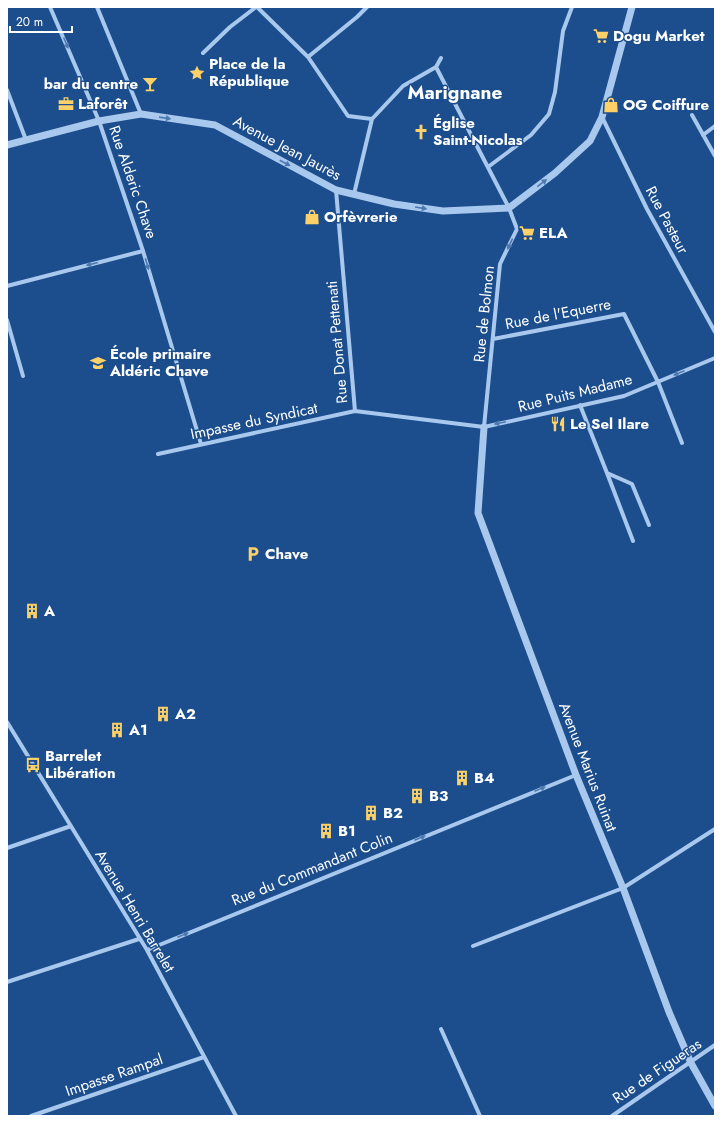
<svg xmlns="http://www.w3.org/2000/svg" width="722" height="1123" viewBox="0 0 722 1123" font-family="Jost,sans-serif">
<style>
.lines{fill:none;stroke-linecap:round;stroke-linejoin:round}
.minor{stroke:#a9c8ed;stroke-width:4}
.tertiary{stroke:#a9c8ed;stroke-width:7}
.oneway{fill:#4d79af}
.labels{text-anchor:middle;dominant-baseline:central;stroke-width:3;stroke-linejoin:round;paint-order:stroke}
.poi-label{font-size:15px;font-weight:bold;fill:#fff;stroke:#1c4e8d;text-anchor:start}
.street-label{font-size:15px;fill:#fff;stroke:#1c4e8d}
.district-label{font-size:19px;font-weight:bold;fill:#fff;stroke:#1c4e8d}
</style>
<rect width="100%" height="100%" fill="#1c4e8d"/>
<g class="lines">
<!-- minor -->
<path class="minor" d="M50,7L99,121L143,251L201,444
M97,7L141,114
M257,7L308,57L348,116L372,119L403,86L436,67L441,58
M203,53L230,27L256,7
M308,57L357,17L367,7
M436,67L509,208L517,229L500,264L484,427
M7,90L26,140
M692,115L715,156
M602,117L647,209L715,332
M703,135L715,126
M488,167L531,135L549,114L555,92L563,31L572,7
M336,190L355,411L484,427L624,396L715,358
M354,194L372,119
M7,286L143,251
M7,320L23,376
M493,339L624,314L658,382L682,443
M580,405L607,473L632,484L649,525
M158,454L355,411
M607,473L633,541
M7,722L147,950L236,1116
M7,848L71,826
M473,946L623,888L715,829
M147,950L576,775
M7,982L139,939
M441,1029L480,1116
M31,1116L204,1057
M612,1116L715,1045"/>
<!-- tertiary -->
<path class="tertiary" d="M7,145L99,121L141,114L215,125L336,190L394,204L443,211L509,208L555,173L590,141L602,117L632,7
M484,427L478,513L576,775L623,888L669,1012L691,1063L715,1106"/>
</g>
<!-- one-way arrows -->
<defs><path id="oneway-solid" d="M-6-.8H1V-3.2L6.5 0L1 3.2V.8H-6Z"/></defs>
<g class="oneway">
<use href="#oneway-solid" transform="translate(66 43) rotate(67)"/>
<use href="#oneway-solid" transform="translate(165 118) rotate(8)"/>
<use href="#oneway-solid" transform="translate(285 163) rotate(28)"/>
<use href="#oneway-solid" transform="translate(542 183) rotate(-37)"/>
<use href="#oneway-solid" transform="translate(421 208) rotate(9)"/>
<use href="#oneway-solid" transform="translate(510 244) rotate(115)"/>
<use href="#oneway-solid" transform="translate(92 264) rotate(166)"/>
<use href="#oneway-solid" transform="translate(147 264) rotate(74)"/>
<use href="#oneway-solid" transform="translate(679 373) rotate(158)"/>
<use href="#oneway-solid" transform="translate(500 423) rotate(168)"/>
<use href="#oneway-solid" transform="translate(540 789) rotate(-22)"/>
<use href="#oneway-solid" transform="translate(420 838) rotate(-22)"/>
<use href="#oneway-solid" transform="translate(183 935) rotate(-22)"/>
</g>
<!-- icons -->
<defs>
<symbol id="supermarket-bare" viewBox="-9 -9 18 18"><path d="M-6-5.5h2.5l.6 2H6L4.5 2H-2.5L-4.4-4H-6ZM-1.5 3.2a1.3 1.3 0 1 0 .1 0ZM3 3.2a1.3 1.3 0 1 0 .1 0Z" fill="#fdd167" stroke="#1c4e8d" stroke-width="2.5" paint-order="stroke"/></symbol>
<symbol id="sight-bare" viewBox="-9 -9 18 18"><path d="M0-6L1.8-2.2L6-1.7L2.9 1.2L3.7 5.4L0 3.3L-3.7 5.4L-2.9 1.2L-6-1.7L-1.8-2.2Z" fill="#fdd167" stroke="#1c4e8d" stroke-width="2.5" paint-order="stroke"/></symbol>
<symbol id="bar-bare" viewBox="-9 -9 18 18"><path d="M-6-5H6L.8 .8V4.5H3.5V6h-7V4.5H-.8V.8Z" fill="#fdd167" stroke="#1c4e8d" stroke-width="2.5" paint-order="stroke"/></symbol>
<symbol id="office-bare" viewBox="-9 -9 18 18"><path d="M-6-3h4V-5.5h4V-3h4V5H-6ZM-1-4.5V-3h2v-1.5ZM-6 0V1H6V0Z" fill="#fdd167" stroke="#1c4e8d" stroke-width="2.5" paint-order="stroke"/></symbol>
<symbol id="shop-bare" viewBox="-9 -9 18 18"><path d="M-5-2.5h2.3a2.7 3.5 0 0 1 5.4 0H5L5.5 6h-11ZM-1.5-2.5h3a1.5 2.3 0 0 0-3 0Z" fill="#fdd167" stroke="#1c4e8d" stroke-width="2.5" paint-order="stroke"/></symbol>
<symbol id="church-bare" viewBox="-9 -9 18 18"><path d="M-1.2-6h2.4v3.5h3.3v2.4h-3.3V6h-2.4V-.1h-3.3v-2.4h3.3Z" fill="#fdd167" stroke="#1c4e8d" stroke-width="2.5" paint-order="stroke"/></symbol>
<symbol id="school-bare" viewBox="-9 -9 18 18"><path d="M0-5L7-2L0 1L-7-2ZM-4 1L0 2.5L4 1V4Q0 6-4 4Z" fill="#fdd167" stroke="#1c4e8d" stroke-width="2.5" paint-order="stroke"/></symbol>
<symbol id="restaurant-bare" viewBox="-9 -9 18 18"><path d="M-5-6h1v4h1v-4h1v4h1v-4h1v5L-1.5 .5V6h-2V.5L-5-1ZM5-6V6H3V1.5H1.5Q1.5-4 5-6Z" fill="#fdd167" stroke="#1c4e8d" stroke-width="2.5" paint-order="stroke"/></symbol>
<symbol id="parking-bare" viewBox="-9 -9 18 18"><path d="M-3.5-5.5H1a3.5 3.5 0 0 1 0 7H-1V5.5H-3.5ZM-1-3.4V-.6H.8a1.4 1.4 0 0 0 0-2.8Z" fill="#fdd167" stroke="#1c4e8d" stroke-width="2.5" paint-order="stroke"/></symbol>
<symbol id="building-bare" viewBox="-9 -9 18 18"><path d="M-4-6H4V6H1V3H-1V6H-4ZM-2.5-4.3h1.7v1.8h-1.7ZM.8-4.3h1.7v1.8H.8ZM-2.5-1h1.7V.8h-1.7ZM.8-1h1.7V.8H.8Z" fill="#fdd167" stroke="#1c4e8d" stroke-width="2.5" paint-order="stroke"/></symbol>
<symbol id="bus-bare" viewBox="-9 -9 18 18"><path d="M-5-6H5V4H4V6H2V4H-2V6H-4V4H-5ZM-3.5-4V0h7V-4ZM-3.5 1.2v1.5H-2V1.2ZM2 1.2v1.5H3.5V1.2Z" fill="#fdd167" stroke="#1c4e8d" stroke-width="2.5" paint-order="stroke"/></symbol>
</defs>
<g fill-rule="evenodd">
<use href="#supermarket-bare" x="590" y="25" width="22" height="22"/>
<use href="#sight-bare" x="186" y="62" width="22" height="22"/>
<use href="#bar-bare" x="139" y="73" width="22" height="22"/>
<use href="#office-bare" x="55" y="93" width="22" height="22"/>
<use href="#shop-bare" x="600" y="94" width="22" height="22"/>
<use href="#church-bare" x="410" y="121" width="22" height="22"/>
<use href="#shop-bare" x="301" y="206" width="22" height="22"/>
<use href="#supermarket-bare" x="516" y="222" width="22" height="22"/>
<use href="#school-bare" x="87" y="352" width="22" height="22"/>
<use href="#restaurant-bare" x="547" y="413" width="22" height="22"/>
<use href="#parking-bare" x="242" y="543" width="22" height="22"/>
<use href="#building-bare" x="21" y="600" width="22" height="22"/>
<use href="#building-bare" x="152" y="703" width="22" height="22"/>
<use href="#building-bare" x="106" y="719" width="22" height="22"/>
<use href="#bus-bare" x="22" y="754" width="22" height="22"/>
<use href="#building-bare" x="451" y="767" width="22" height="22"/>
<use href="#building-bare" x="406" y="785" width="22" height="22"/>
<use href="#building-bare" x="360" y="802" width="22" height="22"/>
<use href="#building-bare" x="315" y="820" width="22" height="22"/>
</g>
<g class="labels">
<!-- poi labels -->
<g class="poi-label">
<text x="613" y="36">Dogu Market</text>
<text x="209" y="64">Place de la<tspan x="209" dy="17">République</tspan></text>
<text x="138" y="84" text-anchor="end">bar du centre</text>
<text x="78" y="104">Laforêt</text>
<text x="623" y="105">OG Coiffure</text>
<text x="433" y="123">Église<tspan x="433" dy="17">Saint-Nicolas</tspan></text>
<text x="324" y="217">Orfèvrerie</text>
<text x="539" y="233">ELA</text>
<text x="110" y="354">École primaire<tspan x="110" dy="17">Aldéric Chave</tspan></text>
<text x="570" y="424">Le Sel Ilare</text>
<text x="265" y="554">Chave</text>
<text x="44" y="611">A</text>
<text x="175" y="714">A2</text>
<text x="129" y="730">A1</text>
<text x="45" y="756">Barrelet<tspan x="45" dy="17">Libération</tspan></text>
<text x="474" y="778">B4</text>
<text x="429" y="796">B3</text>
<text x="383" y="813">B2</text>
<text x="338" y="831">B1</text>
</g>
<!-- street labels -->
<g class="street-label">
<text transform="translate(287 148) rotate(28)">Avenue Jean Jaurès</text>
<text transform="translate(133 182) rotate(71)">Rue Alderic Chave</text>
<text transform="translate(667 220) rotate(62)">Rue Pasteur</text>
<text transform="translate(484 314) rotate(-84)">Rue de Bolmon</text>
<text transform="translate(558 314) rotate(-11)">Rue de l'Equerre</text>
<text transform="translate(337 342) rotate(-95)">Rue Donat Pettenati</text>
<text transform="translate(575 393) rotate(-14)">Rue Puits Madame</text>
<text transform="translate(254 421) rotate(-12)">Impasse du Syndicat</text>
<text transform="translate(588 767) rotate(69)">Avenue Marius Ruinat</text>
<text transform="translate(312 869) rotate(-22)">Rue du Commandant Colin</text>
<text transform="translate(135 911) rotate(59)">Avenue Henri Barrelet</text>
<text transform="translate(657 1071) rotate(-34)">Rue de Figueras</text>
<text transform="translate(114 1075) rotate(-19)">Impasse Rampal</text>
</g>
<!-- district labels -->
<g class="district-label">
<text x="455" y="92">Marignane</text>
</g>
</g>
<!-- border -->
<rect width="722" height="1123" fill="none" stroke="#ffffff" stroke-width="16"/>
<!-- scale -->
<path d="M10 26v6h62v-6" fill="none" stroke="#ffffff" stroke-width="2"/>
<text x="16" y="26" font-size="12" fill="#ffffff" stroke="#1c4e8d" stroke-width="3" paint-order="stroke">20 m</text>
</svg>
